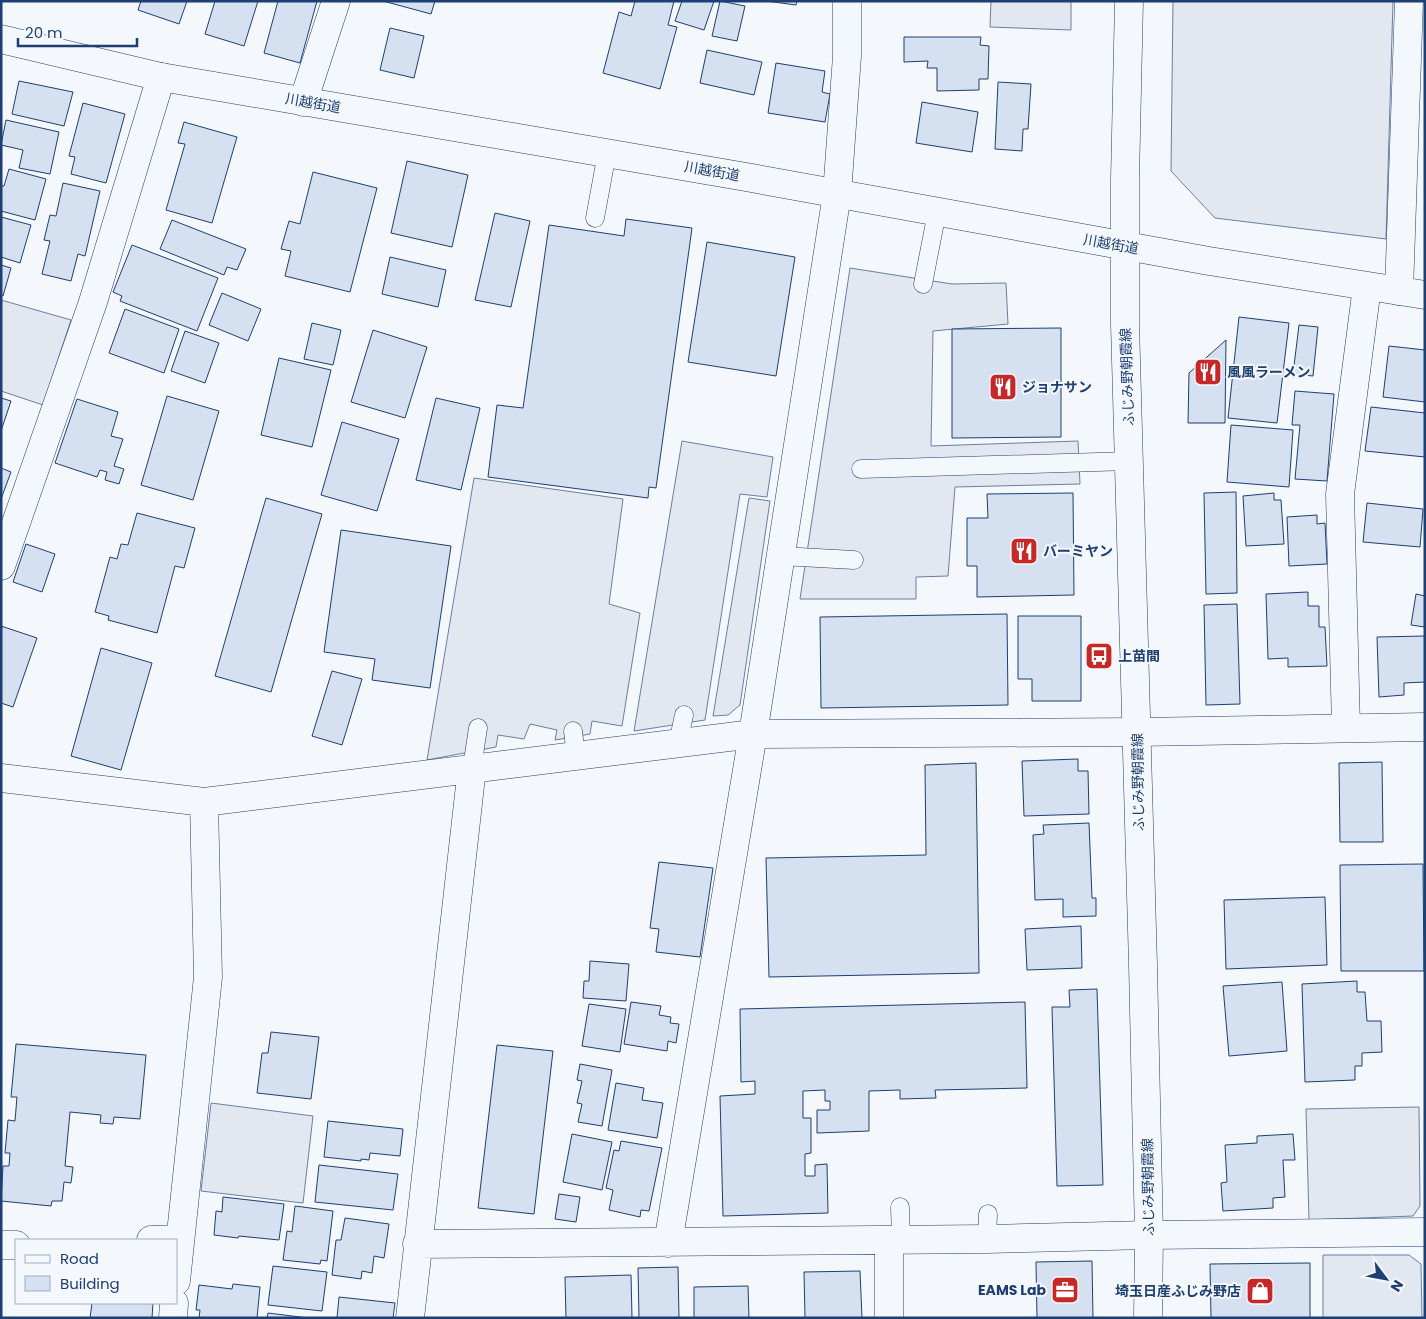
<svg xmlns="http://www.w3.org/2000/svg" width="1426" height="1319" viewBox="0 0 1426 1319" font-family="Poppins,'Noto Sans JP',sans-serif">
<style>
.parking{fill:#e3e8f0;stroke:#687fa3}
.building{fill:#d5e0f0;stroke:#1d3f73}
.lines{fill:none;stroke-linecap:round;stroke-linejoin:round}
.lane-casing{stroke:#1d3f73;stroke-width:19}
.street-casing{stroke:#1d3f73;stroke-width:29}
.secondary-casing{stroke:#1d3f73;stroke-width:29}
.highway-casing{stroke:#1d3f73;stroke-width:29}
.lane{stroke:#f4f7fb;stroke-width:18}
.street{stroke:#f4f7fb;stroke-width:28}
.secondary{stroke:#f4f7fb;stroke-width:28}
.highway{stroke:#f4f7fb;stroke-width:28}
.labels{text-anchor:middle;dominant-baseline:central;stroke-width:4;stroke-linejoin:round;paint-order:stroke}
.street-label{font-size:14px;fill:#1d3f73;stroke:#f4f7fb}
.poi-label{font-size:14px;font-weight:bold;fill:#1d3f73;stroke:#f4f7fb;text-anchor:start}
</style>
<rect width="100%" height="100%" fill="#f4f7fb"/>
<!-- parking -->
<path class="parking" d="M991,1H1071V30L990,27Z
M1173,1H1393L1386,239L1215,218L1171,171Z
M850,268L952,284L1006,283L1008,324L933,331L931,446L1078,441L1080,484L955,487L948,576L916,577V599H800Z
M1,300L71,320L43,405L1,391Z
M682,441L773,457L767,497L740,494L705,720L634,731Z
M474,478L623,499L609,604L640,613L622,726L592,721L590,734L555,740L557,730L530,724L524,739L498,735L496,747L427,760Z
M749,498L770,501L740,705L728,715L713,716Z
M211,1103L313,1116L303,1203L201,1191Z
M1419,1107L1420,1206L1413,1216L1309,1220L1306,1109Z
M1323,1255H1409L1421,1264L1422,1318H1323Z"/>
<!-- building -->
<path class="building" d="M141,1H187L179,24L138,10Z
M215,1H258L244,46L205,34Z
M278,1H317L300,63L264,53Z
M383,1H435L431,14Z
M635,1H674L668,25L677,27L660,89L603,73L619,12L631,16Z
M682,1H714L704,30L675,21Z
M720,1L745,6L737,41L712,36Z
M766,1H797L796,5Z
M390,28L424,36L414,78L380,70Z
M904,37H981L980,45L989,46L988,79H979V90L937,91V68H927L928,61L904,62Z
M707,50L762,62L754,95L700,83Z
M776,63L825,71L822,92L830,94L825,122L768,113Z
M19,81L73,92L64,126L12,114Z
M998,82L1031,84L1028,129H1023L1022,151L995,149Z
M922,102L978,112L972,152L916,143Z
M83,103L125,114L106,183L71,174L75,157L69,156Z
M6,120L59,132L50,174L19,168L23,150L1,145Z
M184,122L237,137L212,223L166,210L185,144L178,143Z
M407,161L468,175L452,247L391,233Z
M9,169L46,179L35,220L1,211V186H4Z
M313,172L377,188L350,292L285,276L291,251L281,249L289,221L300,224Z
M63,183L100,191L85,256L78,254L71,281L42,274L50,241L44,240L50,215L56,216Z
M495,213L530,221L511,307L475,300Z
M1,217L31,225L20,263L1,257Z
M626,219L692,228L656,488L649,487L648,498L488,477L497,405L523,408L549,225L624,236Z
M172,220L246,249L237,270L227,267L224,275L160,249Z
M707,242L795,257L776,376L688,362Z
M132,245L218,278L197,331L120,301L122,296L113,292Z
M390,257L446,270L438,307L382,294Z
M1,265L11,268L3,296L1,295Z
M222,293L261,309L248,341L209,325Z
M125,309L179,329L164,373L109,353Z
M1239,317L1289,323L1277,423L1228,418Z
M312,323L341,330L333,365L304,359Z
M1299,325L1318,327L1313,376L1293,374Z
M1061,328V437L952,438V329Z
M373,330L427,347L405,418L351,402Z
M185,331L219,343L205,383L171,371Z
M1226,340L1225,423H1188L1189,373Z
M1389,346L1425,350V402L1383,397Z
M279,358L331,370L312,447L261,435Z
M1295,391L1334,394L1327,481L1295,479L1300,425H1292Z
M167,396L219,411L193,500L141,485Z
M1,398L11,401L1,431Z
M436,398L480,408L461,490L416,480Z
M77,399L118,412L111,436L123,439L114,466L124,469L119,484L105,480L107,472L100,470L97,477L55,463Z
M1371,407L1425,413V457L1365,451Z
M342,422L399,439L377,511L321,495Z
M1231,425L1293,430L1289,487L1227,482Z
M1,468L11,472L1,499Z
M1236,492L1237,593L1206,594L1204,493Z
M1073,493L1074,595L977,597V566H967V518H988L987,494Z
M1274,493V500H1281L1284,544L1246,546L1243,496Z
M266,498L322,514L271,692L215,676Z
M1367,503L1423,509L1420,547L1363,542Z
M137,513L195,528L184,568L175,566L157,633L108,620L109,616L95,612L110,557L117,559L121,544L128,545Z
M1317,515V524L1325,523L1327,564L1289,566L1287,517Z
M341,530L451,546L430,688L372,680L375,659L324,652Z
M26,544L55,554L42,592L13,582Z
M1308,592V606H1319V627H1325L1327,666L1288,667V658L1268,659L1266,594Z
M1416,594L1425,596V627L1411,625Z
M1237,604L1240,704L1206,705L1204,605Z
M1007,614L1008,705L821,708L820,617Z
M1018,616H1081V701H1032V679H1018Z
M1,626L37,638L13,707L1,703Z
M1425,636V682L1404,683V695L1379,697L1377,637Z
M101,648L152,663L121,770L71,756Z
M332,671L362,679L342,745L312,736Z
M1078,759V771H1088L1089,814L1024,816L1022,761Z
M1382,762L1383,842H1340L1339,763Z
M976,763L979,973L769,977L766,858L926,855L925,765Z
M1089,823L1092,898H1096V916L1063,917V899L1035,900L1033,835L1044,834L1043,825Z
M659,862L713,868L700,957L656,952L659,929L650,928Z
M1423,864L1424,971H1341L1340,865Z
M1325,897L1327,965L1226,969L1224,900Z
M1081,926L1082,968L1027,970L1025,929Z
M590,961L629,964L626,1001L583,998L584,981H589Z
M1357,981V992H1365L1367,1021H1381L1382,1052L1362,1053V1066H1355V1080L1305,1082L1302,984Z
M1282,982L1287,1051L1229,1056L1223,986Z
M1097,989L1103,1185L1057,1186L1052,1007H1070L1069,990Z
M631,1002L661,1006L659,1015L671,1017L670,1023L679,1024L676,1043L668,1041L667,1051L624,1044Z
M1025,1002L1027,1088L935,1090L936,1098L900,1099V1090L869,1091V1131L817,1133V1110H830V1101H825V1090L803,1091V1118H811V1153L805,1154V1176H815V1165L827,1164L828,1213L723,1216L720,1096L755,1094V1081L741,1082L740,1009Z
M589,1004L626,1009L620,1052L582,1046Z
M271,1032L319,1037L311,1099L257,1093L262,1053H268Z
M16,1044L146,1055L140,1119L114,1117L113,1124L100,1123L101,1115L70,1112L65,1166L73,1167L71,1183L64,1182L62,1201H52L51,1206L1,1201L3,1166H9L10,1153H5L8,1120L15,1121L17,1097H11Z
M497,1045L553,1051L534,1214L478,1208Z
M580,1064L612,1070L602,1126L578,1122L582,1104L577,1103L582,1081L577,1080Z
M616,1083L644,1088L642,1100L663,1103L657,1138L608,1130Z
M328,1121L403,1129L400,1156L370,1153L369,1160L361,1159V1161L324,1157Z
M572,1134L612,1142L602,1190L563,1182Z
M1293,1134L1295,1160H1283L1285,1197L1273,1198V1208L1223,1211L1221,1183L1227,1182L1225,1145L1257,1143V1136Z
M621,1141L662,1148L649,1211L641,1210L640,1217L609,1210L613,1190L606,1188L614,1150L619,1151Z
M319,1165L398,1174L393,1210L315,1202Z
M559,1194L580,1197L576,1222L555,1219Z
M223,1197L284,1204L279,1240L239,1236L238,1238L214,1235L216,1211L222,1212Z
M295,1206L333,1211L327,1261L321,1260L320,1264L283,1260L287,1231L292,1232Z
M345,1218L389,1224L384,1258L374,1256L372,1273L362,1271L361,1279L332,1275L336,1240H341Z
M1092,1261L1093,1318H1037L1036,1262Z
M1310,1263V1318H1211L1210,1264Z
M273,1266L327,1272L322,1311L268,1305Z
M678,1267L679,1318H639L638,1268Z
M860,1271L862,1318H805L804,1272Z
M631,1275L632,1318H566L565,1277Z
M233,1284L260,1287L257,1318H199L200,1310H196L199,1285L232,1289Z
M748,1286L749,1318H694V1287Z
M339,1297L395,1303L393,1318H337Z
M92,1303H153L152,1318H90Z
M268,1313L308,1318H267Z"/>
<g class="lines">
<defs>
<path id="lane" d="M595,218L607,153
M923,284L937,212
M861,469L1130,461
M781,556L854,560
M573,731L576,756
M678,743L684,715
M472,768L478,728
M900,1207L901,1240
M987,1239L988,1214"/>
<path id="street" d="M303,102L336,1
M1399,291L1409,1
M1,566L93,302L161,77
M1346,727L1340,494L1367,287
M1,778L204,802L753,734L1137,732L1425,727
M151,1240L180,1239
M889,1240V1318
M668,1243L753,734L837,194L847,56V1
M417,1244L987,1239L1149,1235L1425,1232
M1,1245H16
M176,1281L208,977L204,802
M173,1318L174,1303
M410,1318L472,768"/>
<path id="secondary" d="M1129,1L1125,179V324L1143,965L1149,1235L1148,1318"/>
<path id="highway" d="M1,39L161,77L746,177L1209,261L1425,295"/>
</defs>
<!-- lane casing -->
<use href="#lane" class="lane-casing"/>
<!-- street casing -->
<use href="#street" class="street-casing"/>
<!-- secondary casing -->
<use href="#secondary" class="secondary-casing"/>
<!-- highway casing -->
<use href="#highway" class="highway-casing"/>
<!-- lane -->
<use href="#lane" class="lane"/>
<!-- street -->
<use href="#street" class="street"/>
<!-- secondary -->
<use href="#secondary" class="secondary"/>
<!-- highway -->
<use href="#highway" class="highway"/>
</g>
<!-- icons -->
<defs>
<symbol id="restaurant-square" viewBox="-11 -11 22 22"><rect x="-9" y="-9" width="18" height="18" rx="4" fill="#c62828" stroke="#f4f7fb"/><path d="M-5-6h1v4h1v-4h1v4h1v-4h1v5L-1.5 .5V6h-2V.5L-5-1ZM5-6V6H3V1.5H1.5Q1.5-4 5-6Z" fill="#fff"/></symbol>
<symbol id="bus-square" viewBox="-11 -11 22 22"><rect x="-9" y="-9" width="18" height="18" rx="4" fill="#c62828" stroke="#f4f7fb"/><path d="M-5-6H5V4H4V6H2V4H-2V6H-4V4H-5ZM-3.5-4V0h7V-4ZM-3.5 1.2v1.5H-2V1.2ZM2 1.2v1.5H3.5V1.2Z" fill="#fff"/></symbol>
<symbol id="office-square" viewBox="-11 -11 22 22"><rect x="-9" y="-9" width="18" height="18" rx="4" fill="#c62828" stroke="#f4f7fb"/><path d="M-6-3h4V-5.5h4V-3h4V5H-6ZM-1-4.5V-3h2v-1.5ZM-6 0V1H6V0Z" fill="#fff"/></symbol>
<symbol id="shop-square" viewBox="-11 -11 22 22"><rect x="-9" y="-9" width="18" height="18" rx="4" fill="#c62828" stroke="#f4f7fb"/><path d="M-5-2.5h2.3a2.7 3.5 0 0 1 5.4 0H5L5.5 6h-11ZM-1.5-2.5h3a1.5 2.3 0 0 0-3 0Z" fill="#fff"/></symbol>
</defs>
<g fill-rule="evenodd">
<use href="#restaurant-square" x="1192" y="356" width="32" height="32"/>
<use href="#restaurant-square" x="987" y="371" width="32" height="32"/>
<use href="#restaurant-square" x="1008" y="535" width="32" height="32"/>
<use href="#bus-square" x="1083" y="640" width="32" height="32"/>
<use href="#office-square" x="1049" y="1274" width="32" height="32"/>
<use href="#shop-square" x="1244" y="1275" width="32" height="32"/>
</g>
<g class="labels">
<!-- street labels -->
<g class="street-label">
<text transform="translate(313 103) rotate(10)">川越街道</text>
<text transform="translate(712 171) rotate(10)">川越街道</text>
<text transform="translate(1111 244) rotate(10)">川越街道</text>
<text transform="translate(1127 377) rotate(-92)">ふじみ野朝霞線</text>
<text transform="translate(1138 782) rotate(-91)">ふじみ野朝霞線</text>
<text transform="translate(1148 1187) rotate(-91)">ふじみ野朝霞線</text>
</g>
<!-- poi labels -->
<g class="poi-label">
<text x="1227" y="372">風風ラーメン</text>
<text x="1022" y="387">ジョナサン</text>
<text x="1043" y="551">バーミヤン</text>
<text x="1118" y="656">上苗間</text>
<text x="1046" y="1290" text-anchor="end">EAMS Lab</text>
<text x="1241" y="1291" text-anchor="end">埼玉日産ふじみ野店</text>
</g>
</g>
<!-- border -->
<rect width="1426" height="1319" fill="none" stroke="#1d3f73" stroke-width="5"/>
<!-- legend -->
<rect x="15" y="1239" width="162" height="65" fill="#f4f7fb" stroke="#9eadc5"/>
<rect x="25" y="1255" width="25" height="8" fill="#f4f7fb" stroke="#9eadc5"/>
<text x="60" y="1264" font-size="15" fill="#1d3f73">Road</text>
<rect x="25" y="1276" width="25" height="15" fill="#d5e0f0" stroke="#9eadc5"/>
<text x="60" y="1289" font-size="15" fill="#1d3f73">Building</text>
<!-- north arrow -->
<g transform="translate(1386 1279) rotate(122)" stroke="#f4f7fb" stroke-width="4" paint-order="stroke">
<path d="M0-4L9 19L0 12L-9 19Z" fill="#1d3f73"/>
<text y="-8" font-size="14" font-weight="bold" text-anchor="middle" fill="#1d3f73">N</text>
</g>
<!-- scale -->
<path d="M18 38v8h119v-8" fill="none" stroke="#1d3f73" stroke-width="2.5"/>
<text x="25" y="38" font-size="15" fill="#1d3f73" stroke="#f4f7fb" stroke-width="4" paint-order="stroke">20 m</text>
</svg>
